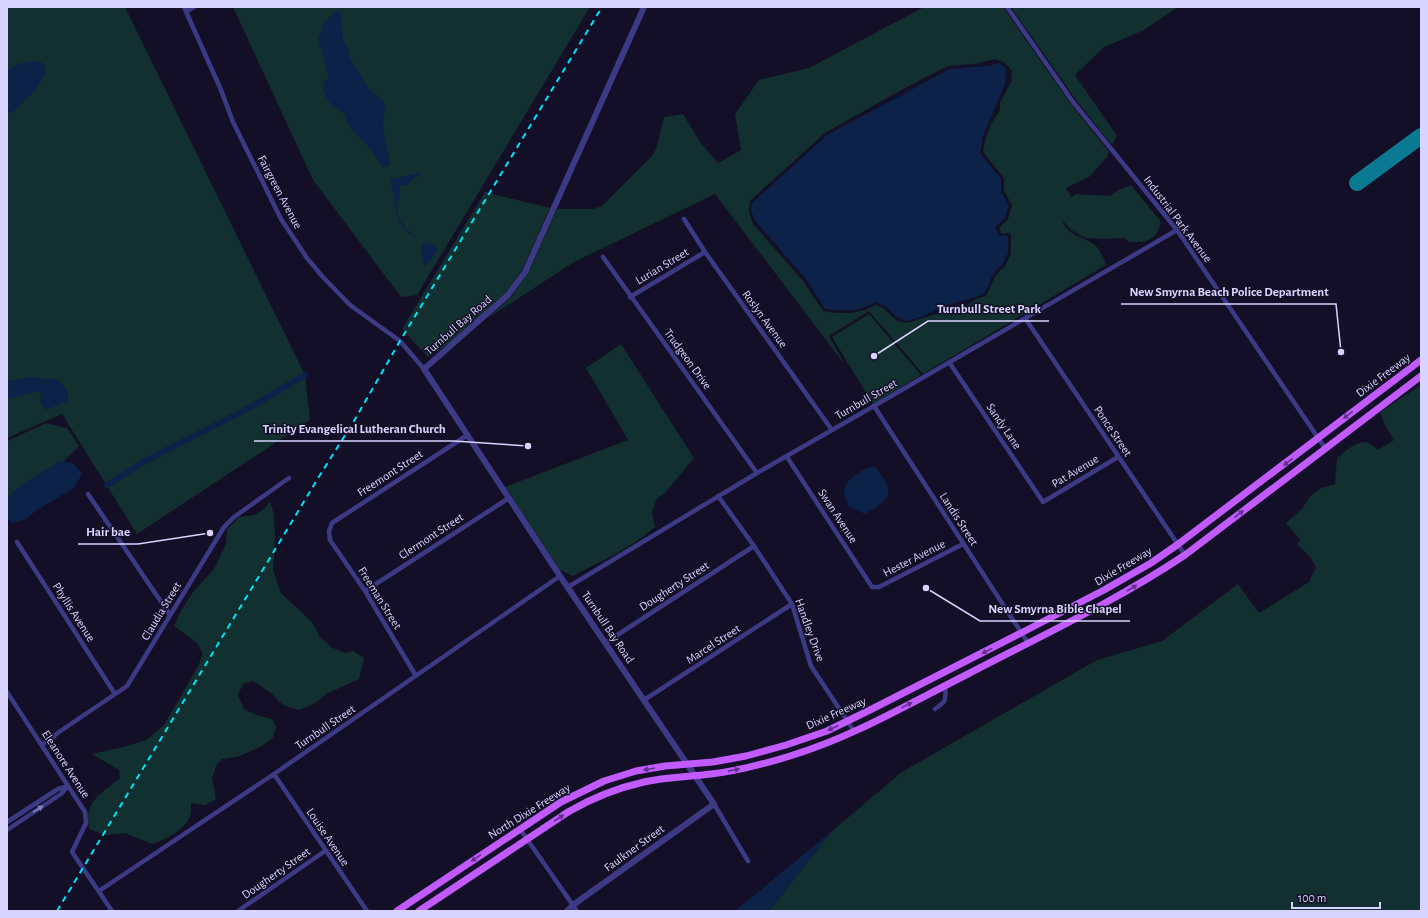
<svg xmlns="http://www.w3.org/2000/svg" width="1428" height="918" viewBox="0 0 1428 918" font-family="'Alegreya Sans',sans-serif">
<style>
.green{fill:#12302f;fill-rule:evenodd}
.water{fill:#0c2248}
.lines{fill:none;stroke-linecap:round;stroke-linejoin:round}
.canal{stroke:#0c2248;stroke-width:6}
.taxiway{stroke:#0a7a92;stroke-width:16}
.minor{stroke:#3d3a85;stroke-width:4.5}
.tertiary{stroke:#3d3a85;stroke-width:6}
.primary{stroke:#c25bff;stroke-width:7}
.rail{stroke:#00e5ff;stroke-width:2;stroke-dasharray:6 5;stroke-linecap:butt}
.oneway{fill:#623188}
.oneway2{fill:#837fbc}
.labels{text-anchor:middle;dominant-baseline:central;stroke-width:3;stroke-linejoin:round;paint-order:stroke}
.street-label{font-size:12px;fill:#d9d4ff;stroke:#130f26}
.leader{fill:none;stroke:#d9d4ff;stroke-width:1.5}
.callout-dot{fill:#d9d4ff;stroke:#130f26;stroke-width:1.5}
.callout-label{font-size:13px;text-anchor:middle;font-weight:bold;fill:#d9d4ff;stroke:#130f26;stroke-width:3;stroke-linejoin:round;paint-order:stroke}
</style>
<rect width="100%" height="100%" fill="#130f26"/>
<!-- green -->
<path class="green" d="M7,7H125L305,375L310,420L137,534L62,414L7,438Z
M233,7H590L417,295L401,297L313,180Z
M924,7H1003L1070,103L1109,152L1107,157L1089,177L1066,188L1071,197L1076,194L1110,196L1118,190L1131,185L1161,222L1156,235L1145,242H1130L1124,238L1102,239L1086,238L1071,230L1063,221C1064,235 1089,238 1097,247C1101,252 1104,259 1106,265L923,374L869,311L829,336L845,365L715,194L574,262L485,320L511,297L528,273L557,209H593L602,206L652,156L656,149L664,117L683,114L700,142L718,163L741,150L735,114L759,80L809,68ZM995,59L1004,62L1012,71L1011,82L1004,95L1000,103V110L991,124L986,137L983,152L1004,178V191L1012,205L1008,219L999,228L1002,234L1009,233L1011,235V254L1005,266L996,275L986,296L976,299L963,308L933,315L907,323L897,321L883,308L875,305C860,315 841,314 823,311L803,281L753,224L749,212L750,201L825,133L901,90L948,66L974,64Z
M1011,7H1178L1144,30L1104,47L1075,75L1117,136L1112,145L1076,100Z
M485,192L550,208L522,270L506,293L449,343L428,357L402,329Z
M869,314L921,375L873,404L832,337Z
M621,344L694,458L665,493L657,498L652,512L655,527C630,549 601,561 573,576L560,570L505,487L628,440L586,368Z
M1421,385V911H769L832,831L902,772L1097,660L1162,641L1238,584L1259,613L1309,582L1316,567L1310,557L1297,544L1300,540L1286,523L1302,509L1310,496L1321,488L1335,484L1337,458C1344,452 1355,442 1365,442C1370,442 1375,448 1378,450L1394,440L1384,423L1380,412Z
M46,423L67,428L79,446L63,462L61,461L25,483L7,498V441Z
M270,501L274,515L275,540L273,570L281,593L312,622L320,637L331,647L345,653L353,651L364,658L359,679L326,694L314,704L299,710L283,705L271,693L253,681L243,684L238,695L244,709L259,716L272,719L276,727L273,738L260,747L237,757L222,759L217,764L212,778L216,799L205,805L191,803C191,806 191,810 191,813C186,830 167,839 152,844L125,833L105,835L89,829C84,800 101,794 120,778L119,770L92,754L127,746L146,740L164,725L198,666L203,654L197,643L174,626L181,611L193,592L214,569L226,544L227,529L239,517L254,515L264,509Z"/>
<!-- water -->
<path class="water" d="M335,12H338L341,13L343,39L348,49L349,56L368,88L382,100L385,106L383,127L390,163C389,166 386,167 383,167L372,151L348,125L344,113L334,107L328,100L323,91V83L328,79V74L318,39L323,24Z
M39,61L45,65L46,72L37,88L14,111L7,113V70L21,63Z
M999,63L1006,68L1005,84L983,136L980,153L1001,179V192L1009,205L1005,218L995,227L1000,236H1008V253L1002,265L993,274L988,286L983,295L948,305L921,317L907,321L899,319L885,306L875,302C860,312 842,311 825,309L806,279L756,222L751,211L752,203L827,135L950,69L988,66Z
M422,173L413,179L409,184L400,186C399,190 400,192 400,196C400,199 397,201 397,204C395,219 406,228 415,237V238C400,226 396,220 395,201C394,194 391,186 391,179Z
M424,243L433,244L437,249L432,259L425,267C422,259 422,253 421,245Z
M32,377L59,380L68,392V401L45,410L40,402L41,392H36L7,399V381Z
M61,461L73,463L82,474L74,488L37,510L26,519L13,523L7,519V498L25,483Z
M870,467H875C896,492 892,499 865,514L849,507C848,503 844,496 844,492C844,481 860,470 870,467Z
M832,831L769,911H735Z"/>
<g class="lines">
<!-- canal -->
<path class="canal" d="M107,485L143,462L249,408L305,375"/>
<!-- taxiway -->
<path class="taxiway" d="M1357,183L1421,136"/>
<!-- minor -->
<path class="minor" d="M184,7L221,90L233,122L281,219L307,258L322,276L350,305L400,341L424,369
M1007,7L1073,102L1177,230L1325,448
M187,11L194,7
M684,219L705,252L832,430
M603,257L757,473
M630,297L705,252
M1025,318L1185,555
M949,362L1043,502L1118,457
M874,406L1028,643
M787,457L872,587H879L963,544
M88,494L170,615
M718,496L754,546L792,604L811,666L854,731
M17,542L115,694
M568,587L757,473L874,406L1177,230
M365,591L509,498
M605,643L754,546
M416,676L365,591L330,540L329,531L332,523L466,436
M7,692L85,812L86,823L72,852L112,911
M644,700L792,604
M935,709C947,701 946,700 945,685
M42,745L59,732L127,686L224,527L234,517L289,478
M274,774L367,911
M714,804L748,861
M7,822L58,789L68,786
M520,829L577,911
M7,830L61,794L68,786
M99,891L274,774L560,576
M238,911L325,851"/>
<!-- tertiary -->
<path class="tertiary" d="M567,911L573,905L714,804L560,576L424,369L508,295L525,272L644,7"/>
<!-- primary -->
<path class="primary" d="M397,911L561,802L604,781L636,771L665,766L713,762L746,756L786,745L827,731L870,710L1021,633L1104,590L1151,563L1177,545L1421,360
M419,911L568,812C592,798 617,788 644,782C666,777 688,777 711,774C738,771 764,764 790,756C853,737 910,703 968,674C1041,636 1116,601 1185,555L1421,376"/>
<!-- rail -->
<path class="rail" d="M57,911L320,475L354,421L400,341L602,7"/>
</g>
<!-- one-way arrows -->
<defs><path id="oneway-solid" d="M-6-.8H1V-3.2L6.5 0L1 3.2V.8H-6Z"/></defs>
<g class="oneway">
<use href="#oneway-solid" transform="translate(1348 415) rotate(143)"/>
<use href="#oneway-solid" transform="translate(1288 462) rotate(142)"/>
<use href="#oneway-solid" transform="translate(1239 514) rotate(-38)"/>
<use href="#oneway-solid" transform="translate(1132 588) rotate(-30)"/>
<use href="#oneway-solid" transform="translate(987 651) rotate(153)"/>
<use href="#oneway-solid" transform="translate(907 705) rotate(-27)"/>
<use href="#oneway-solid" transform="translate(833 728) rotate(156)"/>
<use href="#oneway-solid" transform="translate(649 769) rotate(170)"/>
<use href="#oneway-solid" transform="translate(734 770) rotate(-11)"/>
<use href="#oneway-solid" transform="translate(559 818) rotate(-33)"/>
<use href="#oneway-solid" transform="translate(476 858) rotate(146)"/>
</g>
<use class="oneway2" href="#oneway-solid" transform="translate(38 809) rotate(-33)"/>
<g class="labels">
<!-- street labels -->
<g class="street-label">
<text transform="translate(280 192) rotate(62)">Fairgreen Avenue</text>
<text transform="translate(1178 219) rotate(53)">Industrial Park Avenue</text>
<text transform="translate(662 266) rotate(-31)">Lurian Street</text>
<text transform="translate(765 319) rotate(54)">Roslyn Avenue</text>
<text transform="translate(458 325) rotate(-41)">Turnbull Bay Road</text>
<text transform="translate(688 359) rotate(54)">Trudgeon Drive</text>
<text transform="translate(1383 375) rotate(-37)">Dixie Freeway</text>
<text transform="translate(866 399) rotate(-30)">Turnbull Street</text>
<text transform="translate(1004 426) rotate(56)">Sandy Lane</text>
<text transform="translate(1113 431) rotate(56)">Ponce Street</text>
<text transform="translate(1075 471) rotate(-31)">Pat Avenue</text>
<text transform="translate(390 473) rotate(-33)">Freemont Street</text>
<text transform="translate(838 516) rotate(57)">Swan Avenue</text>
<text transform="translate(959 519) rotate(57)">Landis Street</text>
<text transform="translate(431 536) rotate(-33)">Clermont Street</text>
<text transform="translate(914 558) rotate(-27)">Hester Avenue</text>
<text transform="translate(1123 566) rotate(-31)">Dixie Freeway</text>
<text transform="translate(674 586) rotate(-33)">Dougherty Street</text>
<text transform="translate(380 598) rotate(58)">Freeman Street</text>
<text transform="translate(161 611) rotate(-59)">Claudia Street</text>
<text transform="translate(74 612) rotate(57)">Phyllis Avenue</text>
<text transform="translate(608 627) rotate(56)">Turnbull Bay Road</text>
<text transform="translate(810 630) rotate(70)">Handley Drive</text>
<text transform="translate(713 644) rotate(-33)">Marcel Street</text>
<text transform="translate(836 713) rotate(-24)">Dixie Freeway</text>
<text transform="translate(325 727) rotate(-34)">Turnbull Street</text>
<text transform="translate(66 764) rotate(57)">Eleanore Avenue</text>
<text transform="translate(529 811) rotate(-32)">North Dixie Freeway</text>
<text transform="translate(328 837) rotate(56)">Louise Avenue</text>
<text transform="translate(634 848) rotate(-36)">Faulkner Street</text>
<text transform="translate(276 873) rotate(-35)">Dougherty Street</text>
</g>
</g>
<!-- callouts -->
<path class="leader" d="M1341 352L1336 304H1121M874 356L928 321H1049M528 446L454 441H254M210 533L138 544H78M926 588L980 621H1130"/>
<g class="callout-dot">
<circle cx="1341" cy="352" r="4"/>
<circle cx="874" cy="356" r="4"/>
<circle cx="528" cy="446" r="4"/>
<circle cx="210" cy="533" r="4"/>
<circle cx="926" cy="588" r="4"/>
</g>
<g class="callout-label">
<text x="1229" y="296">New Smyrna Beach Police Department</text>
<text x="989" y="313">Turnbull Street Park</text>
<text x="354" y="433">Trinity Evangelical Lutheran Church</text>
<text x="108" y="536">Hair bae</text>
<text x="1055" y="613">New Smyrna Bible Chapel</text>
</g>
<!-- border -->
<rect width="1428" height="918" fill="none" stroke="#d9d4ff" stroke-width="16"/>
<!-- scale -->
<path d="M1292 902v6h88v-6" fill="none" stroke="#d9d4ff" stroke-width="2"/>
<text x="1298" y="902" font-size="12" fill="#d9d4ff" stroke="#130f26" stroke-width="3" paint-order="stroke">100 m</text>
</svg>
